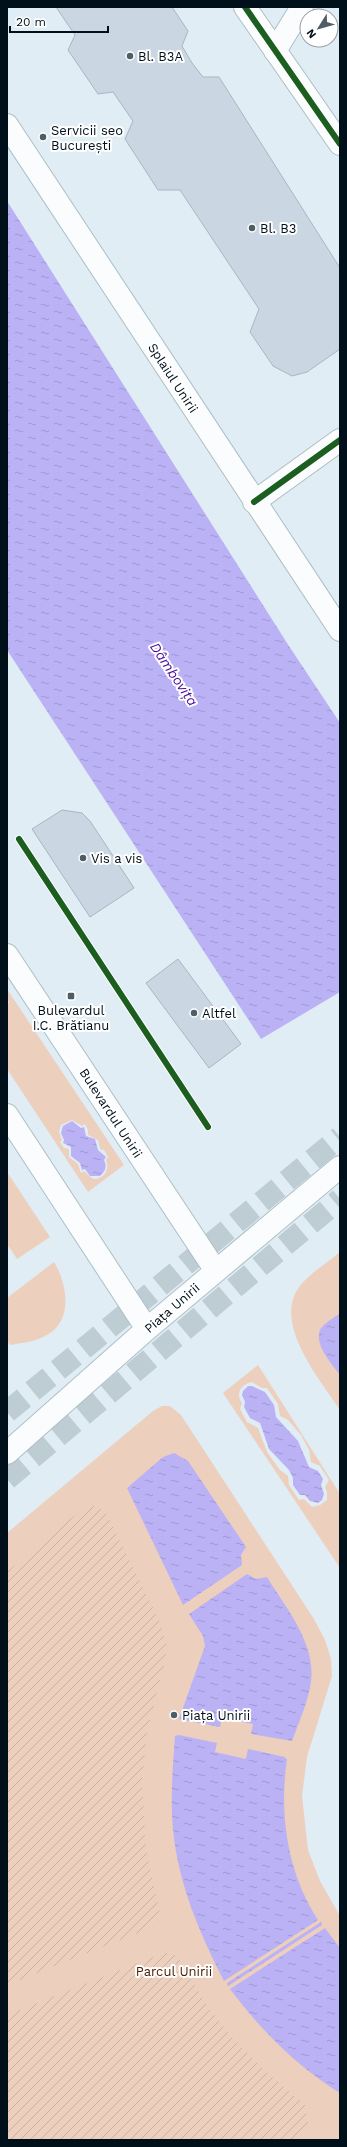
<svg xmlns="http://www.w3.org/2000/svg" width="347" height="2147" viewBox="0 0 347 2147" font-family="'Work Sans',sans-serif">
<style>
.green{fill:#edcfbe;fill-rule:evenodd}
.garden{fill:url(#garden-furrows)}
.water{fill:url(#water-ripples)}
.building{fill:#cad7e3;stroke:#a9b6c1}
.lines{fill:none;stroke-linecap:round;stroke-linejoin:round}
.primary-tunnel{stroke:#beccd3;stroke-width:22;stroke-dasharray:22 11;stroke-linecap:butt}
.minor-casing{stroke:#aebfc7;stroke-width:24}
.secondary-casing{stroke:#aebfc7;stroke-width:24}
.primary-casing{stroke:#aebfc7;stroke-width:24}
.minor{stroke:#fafcfd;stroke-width:22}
.secondary{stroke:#fafcfd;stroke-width:22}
.primary{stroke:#fafcfd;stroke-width:22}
.cycleway-casing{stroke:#fff;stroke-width:8}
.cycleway{stroke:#1b5e20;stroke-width:6}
.poi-dot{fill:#4e5d66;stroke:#fff;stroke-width:1.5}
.labels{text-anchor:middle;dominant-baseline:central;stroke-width:4;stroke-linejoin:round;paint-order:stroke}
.poi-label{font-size:13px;fill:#00101a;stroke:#fff;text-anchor:start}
.street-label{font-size:13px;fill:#00101a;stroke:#fff}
.park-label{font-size:13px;fill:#4c2000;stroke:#fff}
.water-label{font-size:14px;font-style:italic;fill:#480d9b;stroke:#fff}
</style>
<defs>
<pattern id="garden-furrows" width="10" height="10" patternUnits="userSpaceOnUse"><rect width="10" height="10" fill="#edcfbe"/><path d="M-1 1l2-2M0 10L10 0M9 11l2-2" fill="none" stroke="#c9b1a3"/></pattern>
<pattern id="water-ripples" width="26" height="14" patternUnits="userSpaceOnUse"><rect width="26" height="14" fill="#bab2f5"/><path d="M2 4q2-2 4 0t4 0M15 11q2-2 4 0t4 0" fill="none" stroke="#9e98d1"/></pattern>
</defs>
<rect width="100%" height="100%" fill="#e0edf4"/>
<!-- green -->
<path class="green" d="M7,989L124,1165L88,1192L7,1069V1006L9,1002L7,999ZM72,1120L82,1126L85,1124L88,1130V1135L98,1140L100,1149L104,1150L108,1157L106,1160C110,1170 104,1179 93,1179L84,1171L81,1173L78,1164L69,1157V1149L64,1148L60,1142L62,1140L59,1132L61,1125Z
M7,1172L50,1237L17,1259L7,1244Z
M340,1252V1410C321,1381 278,1330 295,1294C303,1277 326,1264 340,1252Z
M54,1262C68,1285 74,1324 43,1337C33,1342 21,1343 10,1345L7,1341V1298Z
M258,1365L340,1494V1568L223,1393ZM252,1382L262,1388H267L278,1404L280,1416L288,1420L301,1435L309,1450L311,1462L320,1466L329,1480L325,1487L327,1492V1500L320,1505L312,1507L304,1499L299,1500L289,1485L288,1476L280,1470L267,1452L258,1428L247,1422L240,1409L242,1403C235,1394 241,1384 252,1382Z
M162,1406H170L181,1415L314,1619L325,1640L331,1659L332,1676L307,1757L302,1796L308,1850L320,1881L340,1916V2140H7V1533L153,1411Z"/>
<!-- garden -->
<path class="garden" d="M94,1506L100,1508L106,1513L159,1620L167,1645L164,1665L147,1732L142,1781L146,1849L160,1914L153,1927L7,1985V1572L79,1512Z
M163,1953H172L178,1957L206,2004L230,2035L264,2070L305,2105L308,2122L298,2140H7V2015Z"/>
<!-- water -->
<path class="water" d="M7,201L287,643L340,723V992L261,1039L7,650Z
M72,1121L81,1128L84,1127L86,1136L95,1139L98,1150L106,1157L104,1160C107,1166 106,1171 100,1176H90L85,1169L82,1170L80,1163L71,1156V1147L63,1143L64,1140L61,1133L63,1126Z
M340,1313V1375C332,1364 314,1345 320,1330C324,1323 334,1318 340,1313Z
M248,1386H252L265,1392L274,1405L276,1417L298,1441L309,1467L318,1471L323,1479L321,1485L324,1494L322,1500L318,1503L310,1501L305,1495H300L293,1485V1478L289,1470L269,1449L260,1423L250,1418L244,1407L245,1402L242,1395L243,1391Z
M174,1453L188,1461L246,1547L241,1555L242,1565L183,1605L127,1488L163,1457Z
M247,1574L256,1579L267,1577C286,1608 316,1643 311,1682C308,1702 299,1722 292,1741L251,1734L253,1724L222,1718L220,1727L179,1719L205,1646L203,1636L189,1614Z
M179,1735L217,1743L215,1752L246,1759L248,1749L285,1757V1758L287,1759C279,1814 287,1872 318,1920L224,1981C197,1928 175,1876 172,1816C171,1789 173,1763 175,1736Z
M321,1922L322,1925L228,1986L227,1983Z
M325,1928L340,1948V2093C296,2066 261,2030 230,1989Z"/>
<!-- building -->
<path class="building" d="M56,7H172L188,31L182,46L192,63L203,77H219L340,268V349L307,372L292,376L273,366L250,332L259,309L180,190H158L125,139L133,121L113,92L98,94L68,50L75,35Z
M62,810L82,813L90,821L134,888L90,917L32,829Z
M178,959L241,1044L209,1068L146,983Z"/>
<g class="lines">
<!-- primary-tunnel -->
<path class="primary-tunnel" d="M7,1412L340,1137
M7,1479L340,1199"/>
<defs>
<path id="minor" d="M245,7L340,144
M275,51L302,7
M254,502L340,440"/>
<path id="secondary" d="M7,125L340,630"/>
<path id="primary" d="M7,955L216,1271
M7,1115L147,1329
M7,1453L147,1329L340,1167"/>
</defs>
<!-- minor casing -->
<use href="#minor" class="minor-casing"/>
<!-- secondary casing -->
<use href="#secondary" class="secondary-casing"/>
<!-- primary casing -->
<use href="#primary" class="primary-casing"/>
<!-- minor -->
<use href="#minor" class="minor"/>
<!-- secondary -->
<use href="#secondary" class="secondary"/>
<!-- primary -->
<use href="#primary" class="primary"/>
<defs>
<path id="cycleway" d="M245,7L340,144
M254,502L340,440
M19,839L208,1127"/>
</defs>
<!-- cycleway casing -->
<use href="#cycleway" class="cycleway-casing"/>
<!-- cycleway -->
<use href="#cycleway" class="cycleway"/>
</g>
<!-- markers -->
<g class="poi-dot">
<circle cx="130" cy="56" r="4"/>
<circle cx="43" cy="137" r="4"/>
<circle cx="252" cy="228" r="4"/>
<circle cx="83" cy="858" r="4"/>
<rect x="67" y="992" width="8" height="8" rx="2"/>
<circle cx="194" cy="1013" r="4"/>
<circle cx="174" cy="1715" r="4"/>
</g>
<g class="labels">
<!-- poi labels -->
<g class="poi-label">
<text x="138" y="56">Bl. B3A</text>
<text x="51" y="130">Servicii seo<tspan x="51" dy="15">București</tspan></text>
<text x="260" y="228">Bl. B3</text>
<text x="91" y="858">Vis a vis</text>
<text x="71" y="1010" text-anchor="middle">Bulevardul<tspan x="71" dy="15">I.C. Brătianu</tspan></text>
<text x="202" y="1013">Altfel</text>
<text x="182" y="1715">Piața Unirii</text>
</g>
<!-- street labels -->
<g class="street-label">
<text transform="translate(173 378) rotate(57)">Splaiul Unirii</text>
<text transform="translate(111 1113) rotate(57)">Bulevardul Unirii</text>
<text transform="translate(172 1308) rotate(-41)">Piața Unirii</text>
</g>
<!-- park labels -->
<g class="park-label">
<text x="174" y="1971">Parcul Unirii</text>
</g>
<!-- water labels -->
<g class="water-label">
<text transform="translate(174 674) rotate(56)">Dâmbovița</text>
</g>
</g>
<!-- border -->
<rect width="347" height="2147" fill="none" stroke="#00101a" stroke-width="16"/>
<!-- north arrow -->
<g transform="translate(319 28) rotate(233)"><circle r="19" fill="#ffffff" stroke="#999fa3"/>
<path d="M0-3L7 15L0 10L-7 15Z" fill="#4e5d66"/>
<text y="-6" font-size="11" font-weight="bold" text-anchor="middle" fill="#00101a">N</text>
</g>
<!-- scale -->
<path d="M10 26v6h98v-6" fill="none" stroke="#00101a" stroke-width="2"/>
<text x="16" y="26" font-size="12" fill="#00101a" stroke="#ffffff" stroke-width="3" paint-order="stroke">20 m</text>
</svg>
